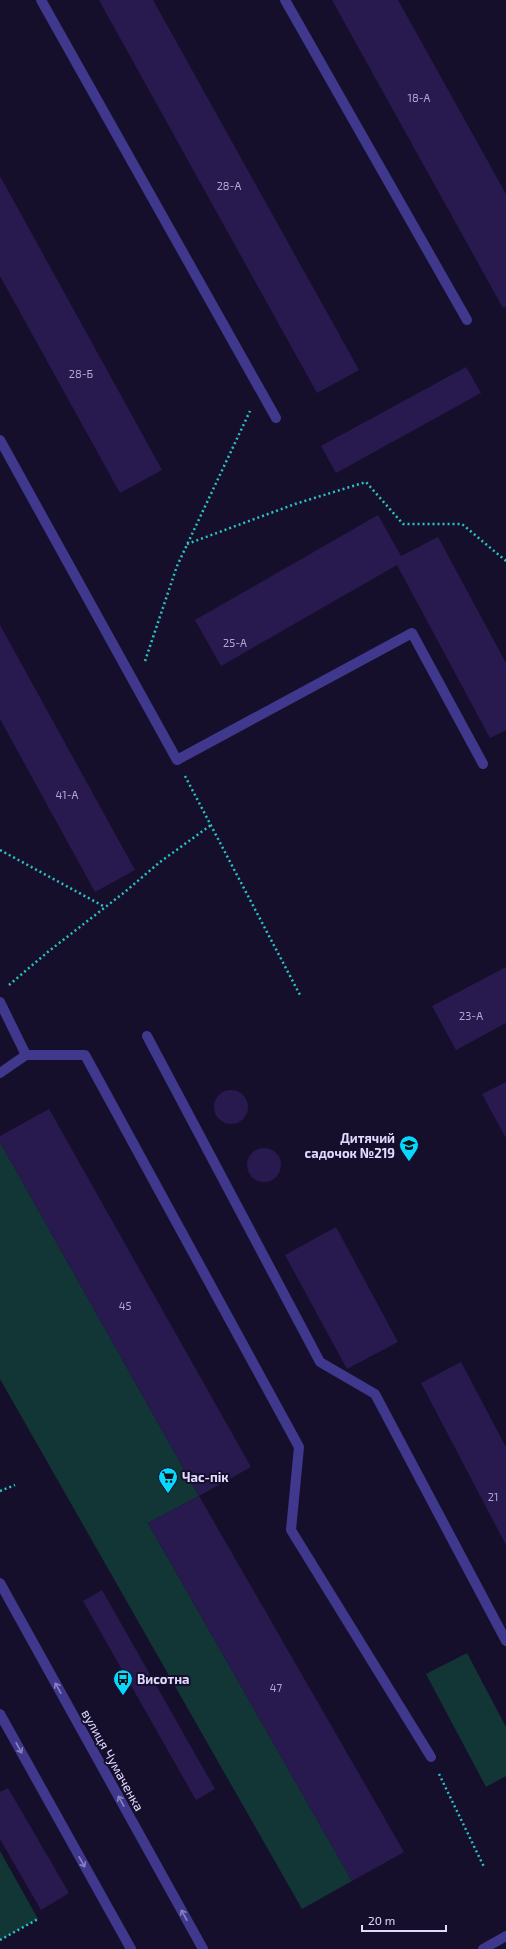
<svg xmlns="http://www.w3.org/2000/svg" width="506" height="1949" viewBox="0 0 506 1949" font-family="'Exo 2',sans-serif">
<style>
.green{fill:#123536}
.building{fill:#281a4e}
.lines{fill:none;stroke-linecap:round;stroke-linejoin:round}
.path{stroke:#29c4c4;stroke-width:2.5;stroke-dasharray:2 3;stroke-linecap:butt}
.service{stroke:#40388d;stroke-width:10}
.minor{stroke:#40388d;stroke-width:10}
.tertiary{stroke:#40388d;stroke-width:10}
.oneway{stroke:#8881c0}
.labels{text-anchor:middle;dominant-baseline:central;stroke-width:4;stroke-linejoin:round;paint-order:stroke}
.number-label{font-size:11px;fill:#b2aad3}
.poi-label{font-size:13px;font-weight:bold;fill:#e0daff;stroke:#160f2c;text-anchor:start}
.street-label{font-size:13px;fill:#e0daff;stroke:#160f2c}
</style>
<rect width="100%" height="100%" fill="#160f2c"/>
<!-- green -->
<path class="green" d="M0,1142L199,1496L148,1523L352,1881L302,1909L0,1379Z
M467,1653L506,1727V1776L486,1787L426,1674Z
M0,1851L38,1919L0,1940Z"/>
<!-- building -->
<path class="building" d="M99,0H153L359,370L317,393Z
M332,0H398L506,194V307L503,308Z
M0,176L162,470L120,493L0,276Z
M466,367L481,393L336,473L321,446Z
M378,515L401,556L438,537L506,663V730L490,738L397,565L221,666L195,620Z
M0,625L135,870L95,892L0,719Z
M506,967V1023L456,1050L432,1006Z
M506,1082V1138L482,1094Z
M214 1107a17 17 0 1 1 34 0a17 17 0 1 1-34 0Z
M49,1109L251,1467L199,1496L0,1142V1136Z
M247 1165a17 17 0 1 1 34 0a17 17 0 1 1-34 0Z
M336,1227L398,1342L347,1369L285,1255Z
M461,1362L506,1447V1545L421,1383Z
M199,1496L404,1852L352,1881L148,1523Z
M102,1590L215,1789L196,1800L83,1601Z
M8,1788L69,1893L41,1910L0,1839V1792Z"/>
<g class="lines">
<!-- path -->
<path class="path" d="M187,544L295,504L366,482L403,524H462L506,561
M145,661L177,566L250,411
M185,776L300,995
M0,850L105,907
M9,985L49,951L126,891L160,862L211,825
M0,1491L15,1485
M439,1774L484,1867
M0,1940L38,1919"/>
<!-- service -->
<path class="service" d="M41,0L276,418
M285,0L467,320
M0,440L177,760L412,633L483,764
M0,1002L26,1055L0,1073
M147,1036L320,1362L375,1394L506,1641
M26,1055H85L299,1447L291,1530L431,1757"/>
<!-- minor -->
<path class="minor" d="M483,1949L506,1936"/>
<!-- tertiary -->
<path class="tertiary" d="M0,1583L203,1949
M0,1714L131,1949"/>
</g>
<!-- one-way arrows -->
<defs><path id="oneway-shaft" d="M-6 0H5M1.5-3L5.5 0L1.5 3" fill="none" stroke-width="1.6" stroke-linecap="round" stroke-linejoin="round"/></defs>
<g class="oneway">
<use href="#oneway-shaft" transform="translate(58 1688) rotate(-119)"/>
<use href="#oneway-shaft" transform="translate(19 1748) rotate(61)"/>
<use href="#oneway-shaft" transform="translate(121 1801) rotate(-119)"/>
<use href="#oneway-shaft" transform="translate(82 1862) rotate(61)"/>
<use href="#oneway-shaft" transform="translate(184 1915) rotate(-119)"/>
</g>
<!-- icons -->
<defs>
<symbol id="school-pin" viewBox="-11 -11 22 30"><path d="M0 17L-7.5 6A9.5 9.5 0 1 1 7.5 6Z" fill="#06d8ff" stroke="#160f2c"/><path d="M0-5L7-2L0 1L-7-2ZM-4 1L0 2.5L4 1V4Q0 6-4 4Z" fill="#111"/></symbol>
<symbol id="supermarket-pin" viewBox="-11 -11 22 30"><path d="M0 17L-7.5 6A9.5 9.5 0 1 1 7.5 6Z" fill="#06d8ff" stroke="#160f2c"/><path d="M-6-5.5h2.5l.6 2H6L4.5 2H-2.5L-4.4-4H-6ZM-1.5 3.2a1.3 1.3 0 1 0 .1 0ZM3 3.2a1.3 1.3 0 1 0 .1 0Z" fill="#111"/></symbol>
<symbol id="bus-pin" viewBox="-11 -11 22 30"><path d="M0 17L-7.5 6A9.5 9.5 0 1 1 7.5 6Z" fill="#06d8ff" stroke="#160f2c"/><path d="M-5-6H5V4H4V6H2V4H-2V6H-4V4H-5ZM-3.5-4V0h7V-4ZM-3.5 1.2v1.5H-2V1.2ZM2 1.2v1.5H3.5V1.2Z" fill="#111"/></symbol>
</defs>
<g fill-rule="evenodd">
<use href="#school-pin" x="398" y="1134" width="22" height="30"/>
<use href="#supermarket-pin" x="157" y="1466" width="22" height="30"/>
<use href="#bus-pin" x="112" y="1668" width="22" height="30"/>
</g>
<g class="labels">
<!-- number labels -->
<g class="number-label">
<text x="419" y="97">18-А</text>
<text x="229" y="185">28-А</text>
<text x="81" y="373">28-Б</text>
<text x="235" y="642">25-А</text>
<text x="67" y="794">41-А</text>
<text x="471" y="1015">23-А</text>
<text x="125" y="1305">45</text>
<text x="493" y="1496">21</text>
<text x="276" y="1687">47</text>
</g>
<!-- poi labels -->
<g class="poi-label">
<text x="395" y="1138" text-anchor="end">Дитячий<tspan x="395" dy="15">садочок №219</tspan></text>
<text x="182" y="1477">Час-пік</text>
<text x="137" y="1679">Висотна</text>
</g>
<!-- street labels -->
<g class="street-label">
<text transform="translate(113 1760) rotate(61)">вулиця Чумаченка</text>
</g>
</g>
<!-- scale -->
<path d="M362 1925v6h84v-6" fill="none" stroke="#e0daff" stroke-width="2"/>
<text x="368" y="1925" font-size="12" fill="#e0daff" stroke="#160f2c" stroke-width="3" paint-order="stroke">20 m</text>
</svg>
